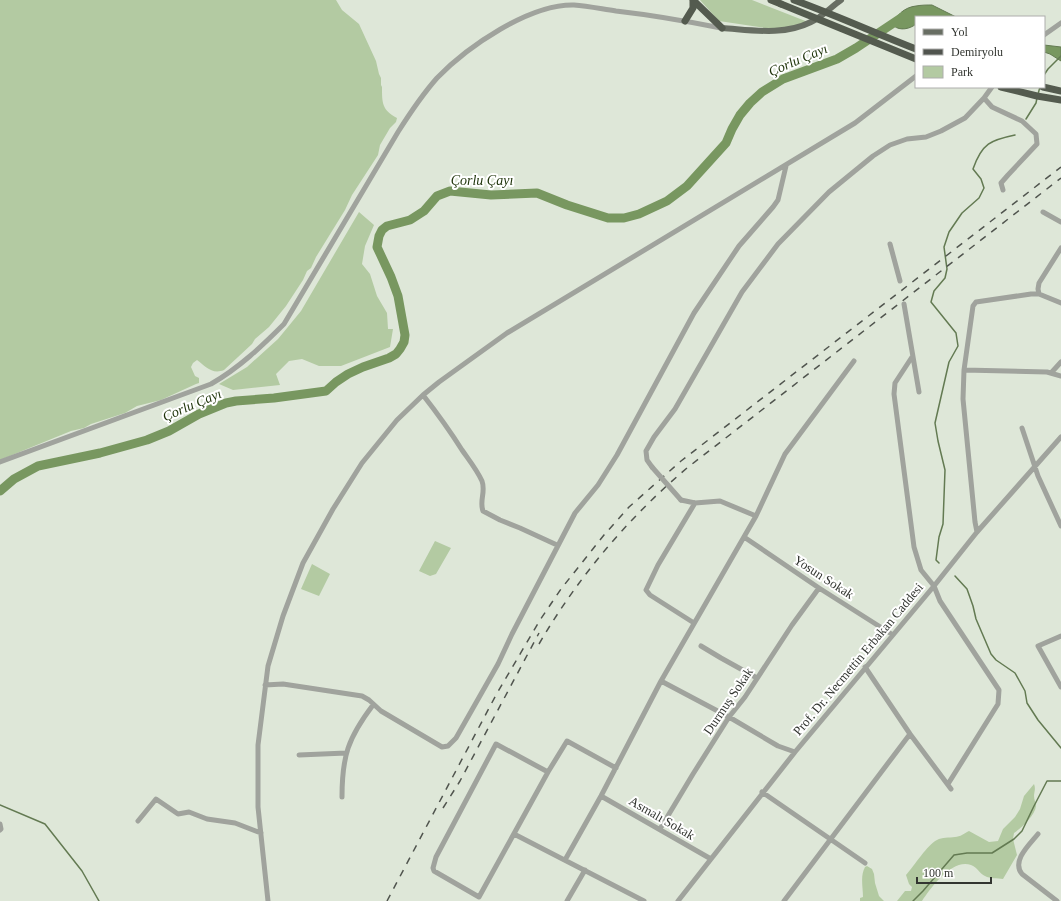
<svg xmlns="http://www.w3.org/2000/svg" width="1061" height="901" viewBox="0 0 1061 901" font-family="Georgia,serif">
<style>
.green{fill:#b3caa2}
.water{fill:#789760;stroke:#637a52}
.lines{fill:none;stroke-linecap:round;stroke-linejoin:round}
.stream{stroke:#637a52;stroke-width:1.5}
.river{stroke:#789760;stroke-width:9}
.minor{stroke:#a0a39d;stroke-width:5}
.major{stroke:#686e63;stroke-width:6}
.highway{stroke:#545b4f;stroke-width:7}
.rail{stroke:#50544e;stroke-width:1.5;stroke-dasharray:7 7;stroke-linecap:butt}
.minor-bridge{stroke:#a0a39d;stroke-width:5}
.highway-bridge{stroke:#545b4f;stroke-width:7}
.labels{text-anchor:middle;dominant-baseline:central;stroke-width:4;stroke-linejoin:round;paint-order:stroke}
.street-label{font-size:13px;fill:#323530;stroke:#fff}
.water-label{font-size:14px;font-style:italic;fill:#1e3309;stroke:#fff}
</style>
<rect width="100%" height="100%" fill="#dee7d8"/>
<!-- green -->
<path class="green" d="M0,0H336L342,10L359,24L376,61L379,74L381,78V85L382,87C382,103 382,110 397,118L396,122L390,128L380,145L378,155L352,195L345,210L316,257L311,268L307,271L303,280L286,306L269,327L255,339L252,344L224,370C212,375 205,366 197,360L193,363L191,367L195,376L199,378V383L196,384L161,400L137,406L125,413L91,424L84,428L71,431L0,460Z
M700,0H752L808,22L778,30L719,21Z
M359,212L374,225L365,246L362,264L370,274L377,296L387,313L388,329H393L390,347L341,366H319L302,359L289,361L276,374L280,385L233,390L219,384L247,367L278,339L301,311Z
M435,541L451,548L436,574L430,576L419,571Z
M312,564L330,574L319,596L301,589Z
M1034,784C1036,789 1034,792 1034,796C1034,800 1036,803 1036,806C1035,816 1021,828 1014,833L1013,839L1017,855L1003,879C998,878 990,879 985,876C980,874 977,867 971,865C953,858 931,887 922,901H897L905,891H911L912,887L909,884L906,875C915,865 927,845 937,840C942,837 949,838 955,837C960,837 965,833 969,831L989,842L998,841L1003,829L1015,817L1020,809L1024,796Z
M867,866L872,869L874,874L875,883L879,896L884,901H860V898L863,897C863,887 860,876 865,867Z"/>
<!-- water -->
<path class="water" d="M932,5L956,17H916V24C910,29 900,31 894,26C894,16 905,7 916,6C921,5 927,5 932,5Z
M1044,45L1061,47V61L1050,54L1044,52Z"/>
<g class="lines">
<!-- stream -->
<path class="stream" d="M1044,75L1048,69L1061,56
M1038,94L1040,87
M1026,119L1036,103L1037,98
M939,563L936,560L939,537L943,524L945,470L938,441L935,423L949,362L958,346L956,333L931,302L934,291L945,278L947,269L944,247L949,232L962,213L979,198L984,188L981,179L973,169C982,143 991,140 1015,135
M955,576L967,589L973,606L976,619L991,654L996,660L1015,673L1025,691L1027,703L1038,720L1061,748
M0,805L45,824L82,871L99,901
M913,901L923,891L954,855L967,853H992L1014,839L1022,831L1034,806L1047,781H1061"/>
<!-- river -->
<path class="river" d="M0,491L14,479L38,466L100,453L147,440L169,431L199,414L226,403L236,401L274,398L326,391L336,382L348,374L363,367L389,358L396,354L400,349L404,342L405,335L398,296L391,277L377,247L379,236L382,230L387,226L410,220L424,211L437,196L450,191L491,195L537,193L567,205L608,218H624L639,214L667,201L687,186L726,143L732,129L740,115L750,103L762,92L783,79L837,59L856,48L904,16"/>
<!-- minor -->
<path class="minor" d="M1044,35L1061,23
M984,98L992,107L1022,121L1036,134L1037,144L1008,175L1001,183L1003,190
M1043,212L1061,222
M890,244L900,281
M1061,248L1039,283L1038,289L1039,294L1061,303
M904,304L919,392
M912,357L895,383L894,394L914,547L921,570L934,586L940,601L999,690L998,704L948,784
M964,370L1047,372L1061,376
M1051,373L1061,362
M423,395C437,413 450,431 462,450C469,460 477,470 482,481C486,492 479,501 483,511L500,520L520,528L557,545
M1022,428L1038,476L1061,526
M0,462L211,384C239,368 262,346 284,324L398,132C410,113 422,95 437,78C467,47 529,4 574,5C588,6 602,9 616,11C651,15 686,21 721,28
M652,467L647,460L646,451L654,437L675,409L742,292L778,244L829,192L873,156L890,145L907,139L926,137L941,131L965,118L984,98L992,87
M681,500L695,503L720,501L756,516
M977,532L975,522L963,399L964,370L973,306L976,302L1031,294H1039
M744,537L819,588L893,635
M694,623L650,595L646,590L658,565L695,503
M1061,636L1038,646L1061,687
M701,646L721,658L757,678
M865,667L910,734L951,789
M661,681L729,717L778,746L795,752
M265,685L283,684L362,696L369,700L381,711L442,747L448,746L456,738L498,664L512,634L575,513L598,485L617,455L694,313L739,246L773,207L778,200L786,166
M299,755L346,753
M548,772L479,897L434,871L433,868L436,857L496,744L548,772L567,741L616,768
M762,792L865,863
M601,796L711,859
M342,797C342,756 348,738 373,705
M138,821L156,799L178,814L189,812L207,819L235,823L261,833
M0,824L1,829L0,830
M660,829L693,774L729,717L745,697L792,625L819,588
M514,834L644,901
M1038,834C1030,844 1011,861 1022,874L1057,901
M565,860L601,796L661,681L756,516L785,454L854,361
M268,901L258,807V745L268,666L283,616L303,563L333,509L362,463L397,420L423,395L439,382L507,333L855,123L916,76
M567,901L585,870
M678,901L795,752L934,586L977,532L1061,437
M784,901L910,734"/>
<!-- major -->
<path class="major" d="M722,28C752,30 783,36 811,22C822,17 831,7 841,0"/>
<!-- highway -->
<path class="highway" d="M693,0L722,28
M771,0L781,4
M685,21L693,8V0
M1001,87L1037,96L1061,100
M1043,87L1061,91"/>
<!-- rail -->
<path class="rail" d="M539,644C578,577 628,518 687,468L1061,178
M443,808L460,781L539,633
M387,901L496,695L540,620L561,589L604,535L629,507L681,461L1061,167"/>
<!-- minor-bridge -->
<path class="minor-bridge" d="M652,467L681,500"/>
<!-- highway-bridge -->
<path class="highway-bridge" d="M794,0C835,15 875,33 916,49
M781,4L916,59"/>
</g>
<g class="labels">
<!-- street labels -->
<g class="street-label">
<text transform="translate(824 577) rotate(33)">Yosun Sokak</text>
<text transform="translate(858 659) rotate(-50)">Prof. Dr. Necmettin Erbakan Caddesi</text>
<text transform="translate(728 701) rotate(-56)">Durmuş Sokak</text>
<text transform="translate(662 818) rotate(30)">Asmalı Sokak</text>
</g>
<!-- water labels -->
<g class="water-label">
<text transform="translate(798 60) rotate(-23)">Çorlu Çayı</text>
<text x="482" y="180">Çorlu Çayı</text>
<text transform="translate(192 405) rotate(-23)">Çorlu Çayı</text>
</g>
</g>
<!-- legend -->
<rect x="915" y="16" width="130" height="72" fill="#ffffff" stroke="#adaeac"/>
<rect x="923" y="29" width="20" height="6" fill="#686e63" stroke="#adaeac"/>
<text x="951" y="36" font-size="12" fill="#323530">Yol</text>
<rect x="923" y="49" width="20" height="6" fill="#50544e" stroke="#adaeac"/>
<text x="951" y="56" font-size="12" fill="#323530">Demiryolu</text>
<rect x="923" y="66" width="20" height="12" fill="#b3caa2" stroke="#adaeac"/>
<text x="951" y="76" font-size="12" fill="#323530">Park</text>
<!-- scale -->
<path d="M917 877v6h74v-6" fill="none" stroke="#323530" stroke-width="2"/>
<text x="923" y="877" font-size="12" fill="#323530" stroke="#ffffff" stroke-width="3" paint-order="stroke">100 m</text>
</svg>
